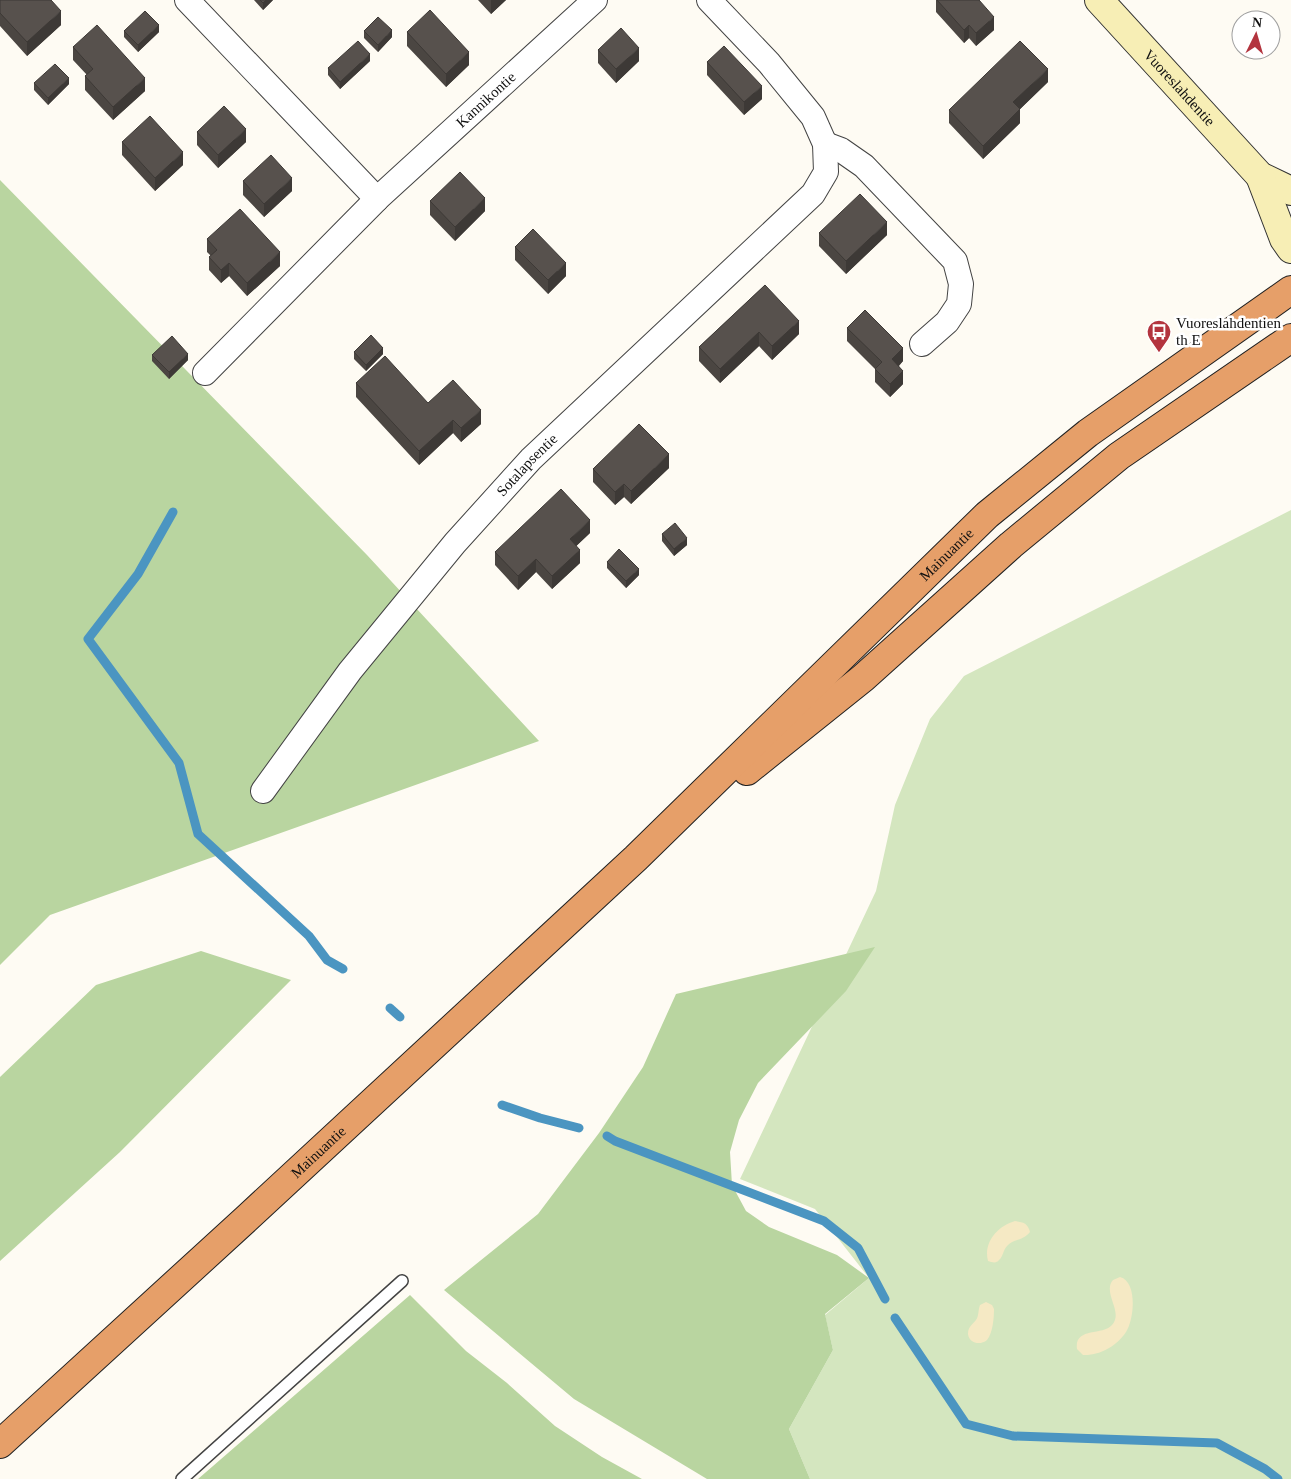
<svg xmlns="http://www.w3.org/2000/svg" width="1291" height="1479" viewBox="0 0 1291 1479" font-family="'Times New Roman',serif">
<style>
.green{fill:#d4e6bf}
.forest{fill:#b9d5a0}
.sand{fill:#f5e9c4}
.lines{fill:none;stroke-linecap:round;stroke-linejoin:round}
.stream{stroke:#4b95c1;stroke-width:9}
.lane-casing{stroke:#434343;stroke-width:14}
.street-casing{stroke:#434343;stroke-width:26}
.secondary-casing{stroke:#323232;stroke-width:30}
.highway-casing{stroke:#212121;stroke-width:30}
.lane{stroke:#fff;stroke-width:11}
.street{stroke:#fff;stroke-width:24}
.secondary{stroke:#f7eeb5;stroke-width:28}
.highway{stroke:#e69f69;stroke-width:28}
.wall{fill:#4b4642}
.shaded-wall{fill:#3d3936}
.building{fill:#57514d;stroke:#3d3936}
.labels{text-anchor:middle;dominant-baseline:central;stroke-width:5;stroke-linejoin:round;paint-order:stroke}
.street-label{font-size:15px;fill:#101010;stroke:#fff}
.poi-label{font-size:15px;fill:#101010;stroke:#fff;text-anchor:start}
</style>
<rect width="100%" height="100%" fill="#fefbf3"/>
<!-- green -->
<path class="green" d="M1291,510V1479H810L789,1429L833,1350L825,1315L869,1278L815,1209L740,1179L876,891L895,805L930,719L964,676Z"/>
<!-- forest -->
<path class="forest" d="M0,180L367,555L539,741L50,915L0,965Z
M875,947L846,991L758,1083L739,1120L730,1152L732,1185L746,1211L769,1227L837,1255L869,1278L825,1314L833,1350L789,1429L810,1479H707L574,1399L444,1290L538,1214L599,1133L643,1067L676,994Z
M201,951L291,980L120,1152L0,1261V1077L96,985Z
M410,1295L466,1351L507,1383L555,1426L602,1457L642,1479H198Z"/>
<!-- sand -->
<path class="sand" d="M1015,1221C1023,1222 1028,1223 1030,1232C1023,1241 1013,1239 1007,1246C1003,1250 1003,1257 999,1260C996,1264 992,1262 988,1261C983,1242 998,1226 1015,1221Z
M1120,1277C1138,1282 1134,1320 1126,1332C1117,1346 1099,1356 1083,1355L1077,1349C1074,1327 1102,1336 1112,1325C1124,1312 1102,1293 1113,1280Z
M986,1302L992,1305L994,1309C994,1317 993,1333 987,1340C980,1346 969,1343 968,1334C968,1327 972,1325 976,1320C979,1316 978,1310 980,1305Z"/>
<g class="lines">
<!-- stream -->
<path class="stream" d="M173,512L138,574L88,639L179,763L198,834L309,936L327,960L343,969
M390,1008L400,1017
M502,1105L540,1118L579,1128
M607,1136L615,1141L824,1221L858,1248L885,1299
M895,1318L966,1424L1013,1436L1217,1443L1265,1469L1278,1479"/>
<defs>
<path id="lane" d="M182,1479L402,1281"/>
<g id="street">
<path d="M187,0L377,199"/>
<path d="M825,144L841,150L864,166L955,261L961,284L959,304L947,322L922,344"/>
<path id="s1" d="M205,373L377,199L595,0"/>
<path id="s2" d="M263,791L350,671L455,543L531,459L813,194L826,172L825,144L813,117L769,63L709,0"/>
</g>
<g id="secondary">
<path id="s3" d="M1099,0L1260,176L1291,191"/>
<path d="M1260,176L1284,239L1291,249"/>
</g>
<g id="highway">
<path d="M747,771L863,678L1011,545L1119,456L1291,338"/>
<path id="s4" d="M0,1444L246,1219L636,858L987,515L1088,433L1291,290"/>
</g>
</defs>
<!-- lane casing -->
<use href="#lane" class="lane-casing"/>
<!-- street casing -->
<use href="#street" class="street-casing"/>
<!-- secondary casing -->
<use href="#secondary" class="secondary-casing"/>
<!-- highway casing -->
<use href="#highway" class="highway-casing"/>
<!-- lane -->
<use href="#lane" class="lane"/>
<!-- street -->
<use href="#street" class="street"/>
<!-- secondary -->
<use href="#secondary" class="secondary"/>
<!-- highway -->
<use href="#highway" class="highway"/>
</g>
<!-- wall -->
<path class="wall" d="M0,0L61,25L27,56L0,26Z
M254,0H273L263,10Z
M478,0H506L491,14Z
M936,0H979L994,30L976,46L969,38L964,43L936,12Z
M124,31L159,32L138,52L124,37Z
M364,31L392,37L378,52L364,38Z
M407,32L469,65L446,87L407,46Z
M73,47L145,91L113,120L85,90V76L87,75L73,60Z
M598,50L639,61L616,83L598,63Z
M370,61L340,89L328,75V68Z
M707,62L762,99L744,115L707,75Z
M1048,82L1020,109V123L983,159L949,123V110Z
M34,83L69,84L48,105L34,90Z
M197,132L246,142L218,168L197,145Z
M122,142L183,165L155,191L122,155Z
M243,181L292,191L264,217L243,195Z
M430,201L485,211L455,241L430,215Z
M819,233L887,235L846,274L819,246Z
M207,239L280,266L247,296L229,276L221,283L209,270V257L211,256L207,252Z
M515,247L566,276L548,294L515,260Z
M765,285L799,334L772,360L759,346L720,383L699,361V347Z
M847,328L903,361L899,366L903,384L890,397L875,382V369L847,341Z
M354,352L383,354L366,371L354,359Z
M152,355L188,360L169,379L152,361Z
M356,383L428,403L481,424L461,442L453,433L419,465L356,397Z
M669,468L631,504L624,497L615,505L593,482V469Z
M590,533L576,546L580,563L552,589L536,572L518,590L495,565V552Z
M662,534L687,545L674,556L662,541Z
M607,562L639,575L626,588L607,568Z"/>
<!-- shaded-wall -->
<path class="shaded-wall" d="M266,0H273L263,10V3Z
M491,0H506L491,14Z
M61,11V25L27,56V42Z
M994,17V30L976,46V33Z
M159,25V32L138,52V45Z
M969,25V38L964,43V30Z
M392,30V37L378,52V45Z
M639,48V61L616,83V69Z
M469,52V65L446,87V74Z
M370,54V61L340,89V82Z
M1048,69V82L1013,116V102Z
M69,78V84L48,105V98Z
M145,78V91L113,120V107Z
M762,86V99L744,115V102Z
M1020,109V123L983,159V146Z
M246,129V142L218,168V155Z
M183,152V165L155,191V178Z
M292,178V191L264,217V204Z
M485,198V211L455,241V227Z
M887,222V235L846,274V261Z
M280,252V266L247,296V283Z
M229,263V276L221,283V270Z
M566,263V276L548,294V280Z
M799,321V334L772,360V346Z
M759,332V346L720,383V369Z
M383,348V354L366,371V365Z
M903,348V361L892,372V359Z
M188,354V360L169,379V372Z
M903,371V384L890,397V384Z
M481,410V424L461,442V428Z
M453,420V433L419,465V451Z
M669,454V468L631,504V491Z
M624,484V497L615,505V492Z
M590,520V533L570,552V539Z
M687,538V545L674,556V549Z
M580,550V563L552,589V576Z
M536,559V572L518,590V576Z
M639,569V575L626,588V581Z"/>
<!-- building -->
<path class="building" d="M0,0H51L61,11L27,42L0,13Z
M260,0H266L263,3Z
M937,0H979L994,17L976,33L969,25L964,30Z
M430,10L469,52L446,74L407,32Z
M145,11L159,25L138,45L124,31Z
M378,17L392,30L378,45L364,31Z
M97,25L145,78L113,107L85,76L93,69L73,47Z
M621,28L639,48L616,69L598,50Z
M358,41L370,54L340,82L328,68Z
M1020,41L1048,69L1013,102L1020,109L983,146L949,110Z
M724,46L762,86L744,102L707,62Z
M55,64L69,78L48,98L34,83Z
M224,106L246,129L218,155L197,132Z
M150,116L183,152L155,178L122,142Z
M271,155L292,178L264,204L243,181Z
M460,172L485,198L455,227L430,201Z
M860,194L887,222L846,261L819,233Z
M240,209L280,252L247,283L229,263L221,270L209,257L217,250L207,239Z
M533,229L566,263L548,280L515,247Z
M765,285L799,321L772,346L759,332L720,369L699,347Z
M865,310L903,348L892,359L903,371L890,384L875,369L882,362L847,328Z
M371,335L383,348L366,365L354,352Z
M172,336L188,354L169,372L152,355Z
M385,356L428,403L453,380L481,410L461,428L453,420L419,451L356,383Z
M639,424L669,454L631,491L624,484L615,492L593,469Z
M561,489L590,520L570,539L580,550L552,576L536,559L518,576L495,552Z
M675,523L687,538L674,549L662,534Z
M619,549L639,569L626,581L607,562Z"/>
<!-- icons -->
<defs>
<symbol id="bus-pin" viewBox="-11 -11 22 30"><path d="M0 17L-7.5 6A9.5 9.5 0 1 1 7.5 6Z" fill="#b3343e" stroke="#fff"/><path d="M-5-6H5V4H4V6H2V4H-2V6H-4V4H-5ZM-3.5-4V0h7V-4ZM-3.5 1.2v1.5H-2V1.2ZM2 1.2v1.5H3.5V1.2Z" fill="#fff"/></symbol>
</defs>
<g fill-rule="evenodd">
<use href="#bus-pin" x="1145" y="318" width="28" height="38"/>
</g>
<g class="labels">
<!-- street labels -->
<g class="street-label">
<text stroke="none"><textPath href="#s3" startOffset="119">Vuoreslahdentie</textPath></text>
<text stroke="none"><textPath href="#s1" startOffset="392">Kannikontie</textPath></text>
<text stroke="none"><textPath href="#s2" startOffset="420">Sotalapsentie</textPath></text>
<text stroke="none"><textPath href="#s4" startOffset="1299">Mainuantie</textPath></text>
<text stroke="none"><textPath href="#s4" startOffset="432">Mainuantie</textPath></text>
</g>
<!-- poi labels -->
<g class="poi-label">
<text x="1176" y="323">Vuoreslahdentien<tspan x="1176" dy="17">th E</tspan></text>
</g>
</g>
<!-- north arrow -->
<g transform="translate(1256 35) rotate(5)"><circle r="24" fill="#ffffff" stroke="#9f9f9f"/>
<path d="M0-4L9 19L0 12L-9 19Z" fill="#b3343e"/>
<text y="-8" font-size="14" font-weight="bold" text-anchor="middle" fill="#101010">N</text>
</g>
</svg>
